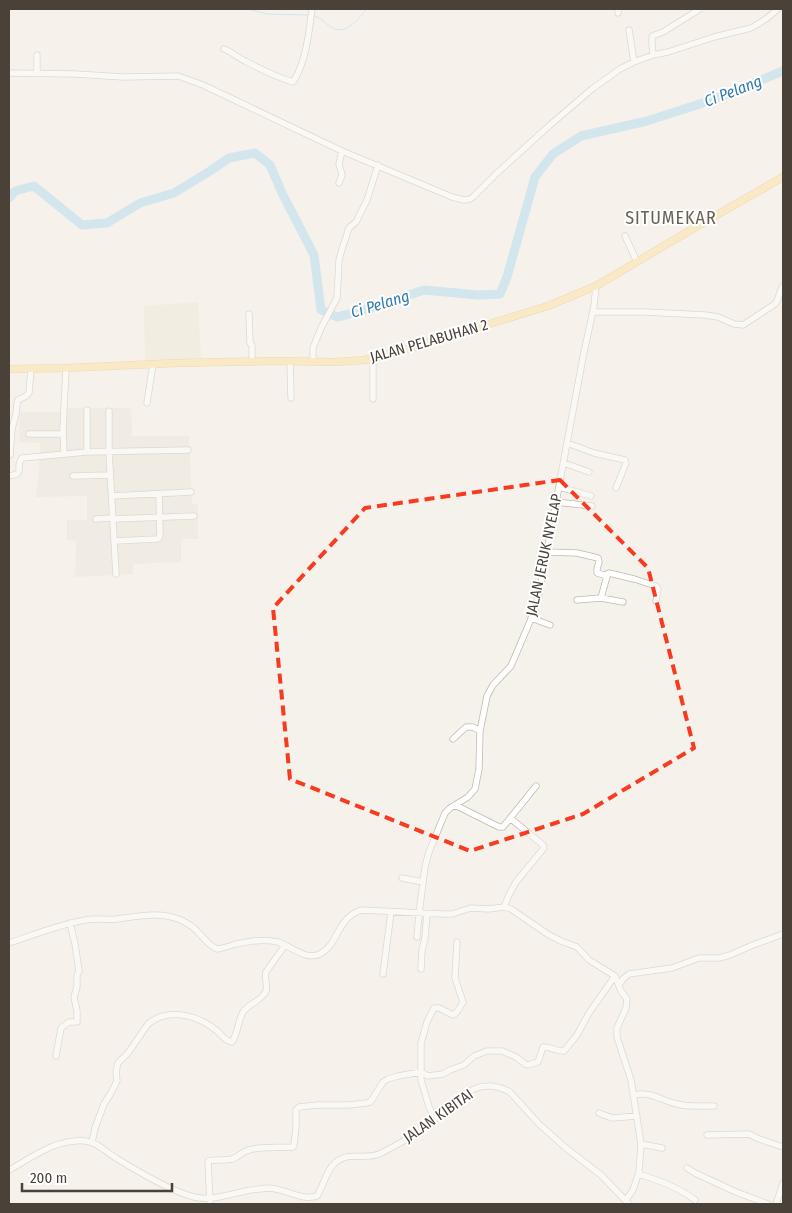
<svg xmlns="http://www.w3.org/2000/svg" width="792" height="1213" viewBox="0 0 792 1213" font-family="'Fira Sans Condensed',sans-serif">
<style>
.residential{fill:#e9e4d9}
.education{fill:#eee6d5}
.lines{fill:none;stroke-linecap:round;stroke-linejoin:round}
.stream{stroke:#a9d5f0;stroke-width:1}
.river{stroke:#a9d5f0;stroke-width:9}
.minor-casing{stroke:#c1b9ad;stroke-width:7}
.major-casing{stroke:#e3bb6b;stroke-width:8}
.minor{stroke:#fff;stroke-width:5.5}
.major{stroke:#fdde9c;stroke-width:7}
.marked{fill:none;stroke:#f73a20;stroke-width:4;stroke-dasharray:10 6;stroke-linejoin:round}
.labels{text-anchor:middle;dominant-baseline:central;stroke-width:4;stroke-linejoin:round;paint-order:stroke}
.street-label{font-size:15px;fill:#4a4239;stroke:#fff}
.water-label{font-size:16px;font-style:italic;fill:#307cad;stroke:#fff}
.quarter-label{font-size:18px;letter-spacing:1px;fill:#6c6050;stroke:#fff}
</style>
<rect width="100%" height="100%" fill="#f5f2eb"/>
<!-- residential -->
<path class="residential" d="M64,371H69L67,408H131L132,436H189L192,504H198V539H181V562L133,564V574L75,577L76,541L67,540V520H87V496L36,497L39,470L40,443L19,442L20,412H61Z"/>
<!-- education -->
<path class="education" d="M198,302L201,359L145,361L144,306Z"/>
<g class="lines">
<!-- stream -->
<path class="stream" d="M250,9L251,10L267,14L308,15
M315,16C321,18 325,23 331,27C344,37 360,18 366,9"/>
<!-- river -->
<path class="river" d="M9,198L15,191L34,186L82,225L107,223L140,203L174,193L210,171L229,158L255,153L270,165L282,193L314,255L321,310L337,317L358,312L424,290L478,295L500,294L507,277L535,177L553,154L581,136L647,121L712,100L783,71"/>
<defs>
<path id="minor" d="M618,13V9
M629,30L634,62
M224,49C232,52 237,57 245,61C260,69 276,77 293,82C306,63 309,32 312,9
M653,55L652,45V36L663,32L700,9
M9,73L75,74L123,77L178,76L203,85L342,151L452,197L464,200L470,199L473,197L497,173L550,125L592,89L620,69L634,62L653,55L668,52L714,37L751,28L766,19L778,9
M37,73V55
M339,183L342,175L339,164L342,151
M625,236L637,262
M593,312H645L705,315L718,317L734,324L743,325L775,304C780,298 779,291 783,286
M249,314L250,343L252,345V362
M290,361L291,398
M313,361V348L321,328L337,298L339,260L342,249L349,228L356,222L367,200L378,165
M373,399V359
M147,403L153,364
M87,410V452
M109,411V452L116,574
M29,434H63
M567,443L594,453L625,460L626,463L616,488
M64,454L63,429L66,368
M9,455H10L12,429L16,414L17,403L18,400L26,396L29,393L31,369
M564,463L589,472
M9,476C27,473 14,468 22,458L87,452L188,450
M73,476L110,475
M559,487L591,496
M112,496L191,492
M556,502L592,506
M96,519L113,518
M113,519L194,516
M114,541L157,539L159,538L160,534L159,494
M547,552L577,553L598,558L599,562L597,569V573L607,576V574L609,573L634,579L656,586L658,589L656,601
M601,598L607,576
M577,600L601,598L623,602
M531,618L550,625
M453,739L466,727H473L480,731
M455,805L499,827H503L536,786
M402,878L423,882
M504,907L509,895L516,882L544,848L543,845L510,818
M417,937L419,914L425,867L429,852L445,813L450,808L468,797L475,789L479,769L480,731L487,696L493,685L511,666L534,612L539,594L583,357L594,306L596,286
M9,943C34,935 60,924 86,920C96,918 107,920 117,919C139,916 160,911 181,920C187,923 193,926 197,931C204,938 208,945 217,949C224,948 230,946 236,944C249,941 264,939 278,942C291,946 306,961 320,954C339,944 336,919 361,910L443,914H452L471,908L488,909L504,907L511,909L549,935L561,941L577,947L589,960L615,976L621,991L627,999L626,1008L617,1028V1037L631,1080L641,1144L639,1172L633,1190L626,1200
M421,969L422,950L425,938L427,914
M383,974L391,912
M619,985L623,979L629,974L672,968L699,958H719L730,955L753,945L783,934
M56,1056L61,1028L69,1022H77V1011L74,997L77,987V975L79,971L75,944L70,923
M634,1095C652,1091 661,1101 677,1104C689,1107 702,1106 714,1106
M599,1113L612,1118L637,1116
M435,1119L429,1107L421,1080V1043L427,1022L434,1008H439L453,1015L457,1012L463,1002L455,978L457,942
M707,1135L749,1134L759,1139L783,1147
M92,1142L95,1128L104,1104L111,1093L117,1081L116,1072L118,1063L128,1053L148,1024C168,1007 198,1015 217,1031C222,1035 225,1041 232,1042C238,1033 238,1021 243,1012C247,1005 263,1000 266,991C268,985 264,978 266,972L285,945
M641,1144L662,1148
M687,1168L695,1173L736,1192L768,1204
M9,1170C24,1162 39,1151 56,1145C66,1142 79,1139 90,1142C99,1144 107,1153 116,1158C137,1171 170,1191 194,1197C215,1202 237,1191 258,1189C262,1189 266,1188 269,1188C286,1189 302,1201 317,1196C324,1185 326,1170 336,1162C349,1151 365,1160 379,1154C394,1147 416,1134 428,1125C453,1106 474,1072 510,1092L539,1124L566,1148L601,1175L629,1204
M638,1174C659,1180 678,1187 695,1200
M210,1204L208,1161C215,1159 224,1161 232,1159C238,1158 242,1151 249,1150C263,1146 278,1148 293,1147L294,1145L296,1127V1110L299,1107L318,1105H350L366,1103L370,1102L373,1098L383,1082L388,1079L398,1076L421,1072L428,1076L443,1074L450,1070L464,1065L474,1056L487,1051H502L516,1057L525,1064L528,1065L538,1062L543,1047C550,1046 556,1052 564,1051L577,1035L589,1013L615,976
M776,1204L783,1183"/>
<path id="major" d="M9,369L66,368L178,363L274,361L334,362L365,360L394,353L548,306L596,286L701,224L783,177"/>
</defs>
<!-- minor casing -->
<use href="#minor" class="minor-casing"/>
<!-- major casing -->
<use href="#major" class="major-casing"/>
<!-- minor -->
<use href="#minor" class="minor"/>
<!-- major -->
<use href="#major" class="major"/>
</g>
<!-- marked area -->
<path d="M0 0H792V1213H0ZM560,480L648,568L694,748L583,814L470,851L290,779L273,608L365,508Z" fill="#f5f2eb" fill-opacity=".55" fill-rule="evenodd"/>
<path class="marked" d="M560,480L648,568L694,748L583,814L470,851L290,779L273,608L365,508Z"/>
<g class="labels">
<!-- street labels -->
<g class="street-label">
<text transform="translate(429 341) rotate(-16)">JALAN PELABUHAN 2</text>
<text transform="translate(544 555) rotate(-78)">JALAN JERUK NYELAP</text>
<text transform="translate(438 1116) rotate(-35)">JALAN KIBITAI</text>
</g>
<!-- water labels -->
<g class="water-label">
<text transform="translate(733 91) rotate(-21)">Ci Pelang</text>
<text transform="translate(380 304) rotate(-17)">Ci Pelang</text>
</g>
<!-- quarter labels -->
<g class="quarter-label">
<text x="671" y="218">SITUMEKAR</text>
</g>
</g>
<!-- border -->
<rect width="792" height="1213" fill="none" stroke="#4a4239" stroke-width="20"/>
<!-- scale -->
<path d="M22 1183v8h150v-8" fill="none" stroke="#4a4239" stroke-width="2.5"/>
<text x="30" y="1183" font-size="15" fill="#4a4239" stroke="#ffffff" stroke-width="4" paint-order="stroke">200 m</text>
</svg>
